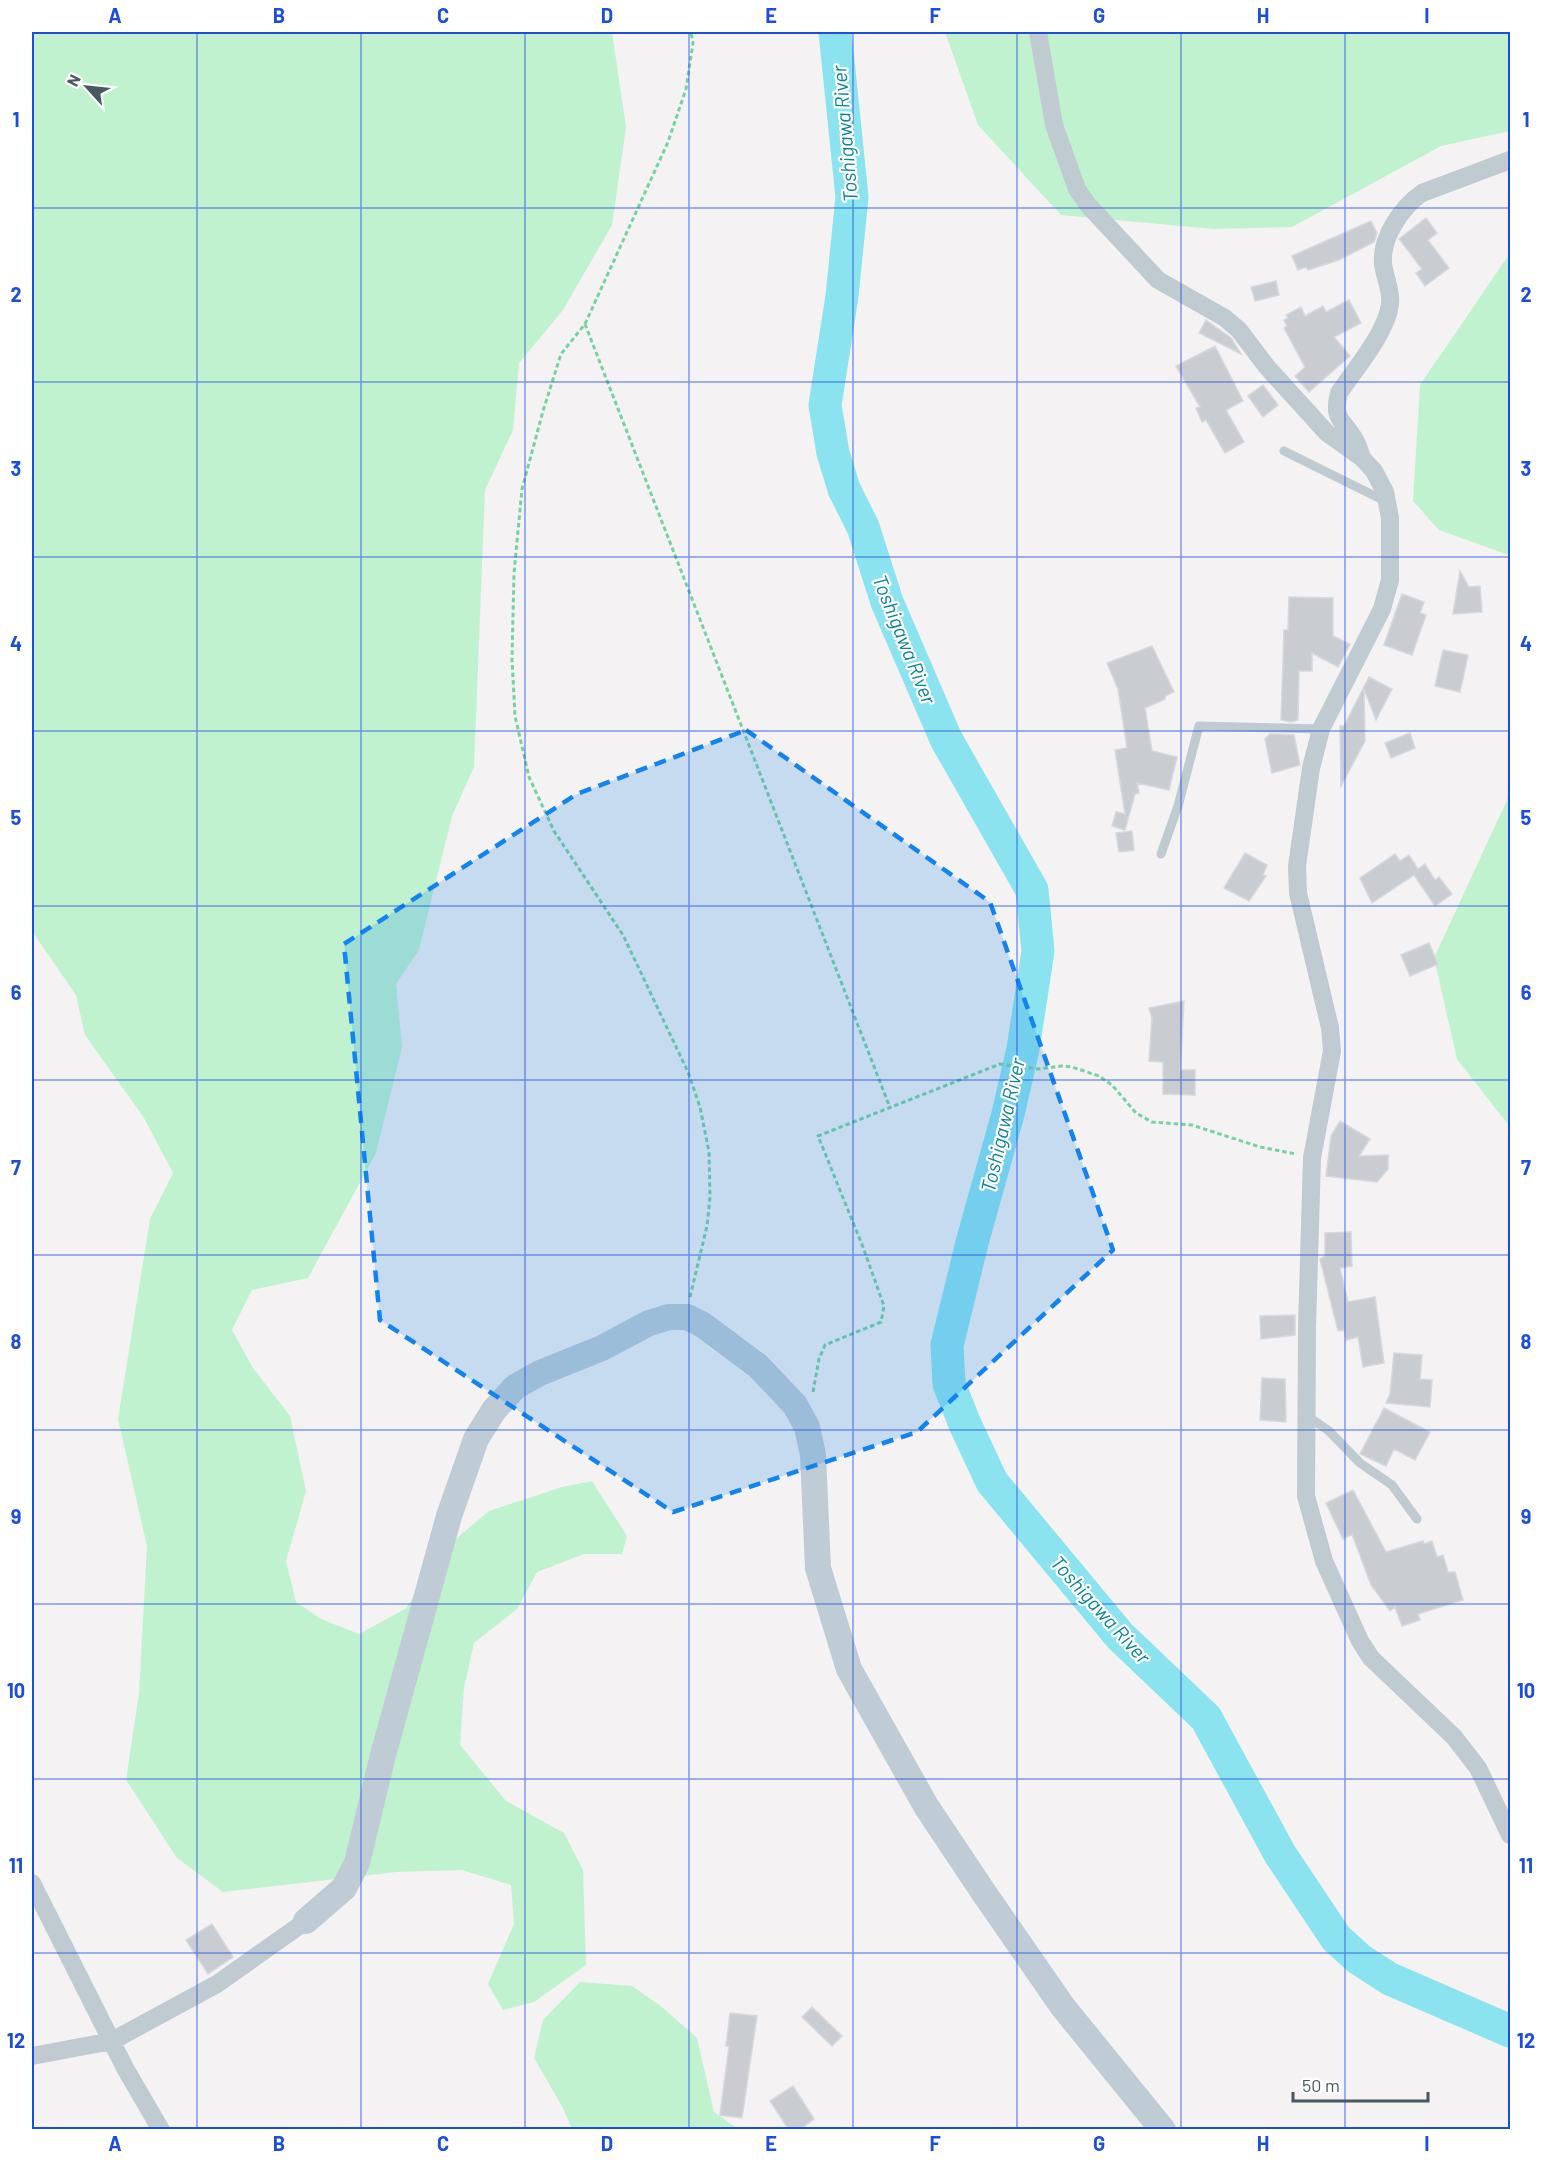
<svg xmlns="http://www.w3.org/2000/svg" width="1542" height="2161" viewBox="0 0 1542 2161" font-family="Barlow,sans-serif">
<style>
.green{fill:#c0f2d0}
.lines{fill:none;stroke-linecap:round;stroke-linejoin:round}
.river{stroke:#8ce3f0;stroke-width:33}
.building{fill:#c9cdd1;stroke:#d6d8dd;stroke-width:1.5}
.path{stroke:#76d29e;stroke-width:3;stroke-dasharray:4.5 3;stroke-linecap:butt}
.lane{stroke:#bfcad1;stroke-width:9}
.street{stroke:#bfcad1;stroke-width:18}
.secondary{stroke:#bfccd6;stroke-width:26}
.marked{fill:#1383ed;fill-opacity:0.2;stroke:#1383ed;stroke-width:4.5;stroke-dasharray:12 8;stroke-linejoin:round}
.grid{fill:none;stroke:#1d4ed8;stroke-width:1.5;stroke-opacity:0.55}
.labels{text-anchor:middle;dominant-baseline:central;stroke-width:4.5;stroke-linejoin:round;paint-order:stroke}
.water-label{font-size:20px;font-style:italic;fill:#098294;stroke:#fff}
.neatline{fill:none;stroke:#1d4ed8;stroke-width:2}
.grid-label{font-size:20px;text-anchor:middle;font-weight:bold;fill:#1d4ed8}
</style>
<rect width="100%" height="100%" fill="#f4f2f2"/>
<!-- green -->
<path class="green" d="M32,32H612L626,127L612,225L563,310L519,363L513,430L485,490L474,767L452,816L419,950L396,984L402,1047L376,1153L308,1278L252,1290L232,1330L253,1368L290,1416L306,1491L286,1561L296,1602L321,1619L359,1634L405,1609L457,1538L489,1511L562,1487L592,1481L627,1536L622,1554H584L537,1572L517,1609L474,1643L464,1688L460,1745L506,1801L564,1833L583,1870L586,1965L534,2002L503,2010L488,1984L514,1924L511,1885L462,1870L396,1872L223,1892L177,1858L126,1780L139,1693L147,1546L118,1419L150,1219L173,1173L144,1118L85,1035L76,995L32,931Z
M945,32H1510V131L1441,146L1292,227L1214,229L1061,215L978,125Z
M1510,253V554H1506L1439,530L1413,501L1420,385Z
M1510,761V1127L1457,1059L1434,958L1507,800Z
M580,1982L632,1986L662,2007L697,2038L714,2112L738,2129H572L563,2108L534,2058L543,2020Z"/>
<g class="lines">
<!-- river -->
<path class="river" d="M835,32L852,197L842,296L825,405L833,453L844,489L863,527L887,602L946,739L1032,890L1038,951L1023,1049L1008,1114L973,1239L947,1345L949,1384L964,1422L992,1482L1120,1636L1206,1718L1280,1854L1336,1938L1359,1959L1390,1979L1510,2031"/>
</g>
<!-- building -->
<path class="building" d="M1426,218L1437,233L1428,240L1449,268L1425,286L1416,273L1422,269L1399,239Z
M1371,221L1377,233L1374,242L1339,260L1308,270L1306,267L1298,270L1292,256Z
M1276,281L1279,295L1255,301L1251,287Z
M1349,300L1361,323L1334,337L1350,356L1309,392L1295,376L1305,367L1284,328L1287,326L1284,320L1288,318L1286,315L1301,307L1305,316L1323,306L1326,312Z
M1206,320L1231,338L1241,354L1199,333Z
M1215,346L1243,401L1226,410L1244,442L1225,453L1206,420L1202,422L1196,408L1200,407L1176,366Z
M1263,385L1278,405L1263,417L1248,396Z
M1460,571L1469,587L1480,586L1482,612L1453,614Z
M1402,594L1424,602L1420,613L1426,615L1412,655L1384,645Z
M1289,597L1333,598V636L1350,644L1338,667L1312,653V671H1299L1298,720L1291,722L1281,720L1284,630H1288Z
M1152,646L1174,692L1165,696V699L1145,708L1152,751L1177,757L1169,790L1137,783L1139,793L1135,794L1125,830L1112,826L1116,812L1125,814L1115,750L1127,748L1118,689L1107,663Z
M1443,650L1468,655L1460,692L1435,686Z
M1369,677L1392,689L1376,720L1364,689L1365,741L1341,786L1340,726H1344Z
M1410,733L1415,748L1391,758L1385,743Z
M1270,734L1294,735L1300,765L1272,773L1265,739Z
M1132,831L1134,850L1119,852L1116,833Z
M1245,853L1267,865L1263,875L1266,876L1249,901L1224,888Z
M1395,854L1400,861L1409,855L1418,869L1425,864L1435,880L1439,877L1452,894L1435,906L1414,875L1372,903L1360,878Z
M1429,943L1438,964L1410,976L1401,955Z
M1184,1001L1180,1070H1195V1095L1163,1094V1062L1149,1061L1152,1018L1149,1008Z
M1340,1121L1370,1139L1359,1156L1388,1155V1169L1377,1182L1326,1176L1331,1136Z
M1351,1232L1352,1266L1340,1268L1348,1302L1375,1297L1384,1363L1363,1367L1358,1337L1346,1340L1344,1330L1338,1331L1320,1259L1325,1256V1233Z
M1295,1315V1335L1261,1339L1260,1316Z
M1394,1353L1422,1355L1420,1379L1432,1380L1430,1407L1386,1403L1390,1394Z
M1262,1378L1285,1379L1286,1422L1260,1420Z
M1384,1408L1430,1432L1415,1460L1394,1449L1386,1466L1360,1454Z
M1353,1490L1386,1552L1423,1541L1424,1544L1432,1541L1437,1557L1443,1555L1448,1572H1455L1463,1600L1418,1614L1420,1620L1402,1626L1395,1607L1390,1611L1371,1585L1352,1534L1343,1539L1326,1503Z
M212,1924L233,1957L208,1974L186,1940Z
M812,2007L842,2036L832,2046L802,2017Z
M730,2013L757,2016L742,2118L720,2115L729,2046H726Z
M793,2086L814,2119L799,2130H789L770,2101Z"/>
<g class="lines">
<!-- path -->
<path class="path" d="M585,324L889,1105
M690,1297L707,1226L710,1197L709,1152L700,1107L688,1072L623,935L554,831L529,777L515,716L512,659L514,573L522,489L543,411L561,354L585,324L668,142L686,89L693,43L691,32
M813,1392L819,1359L825,1345L881,1322L884,1306L863,1247L818,1136L1000,1064L1038,1069L1062,1066L1072,1067L1099,1076L1112,1085L1136,1113L1152,1122L1192,1125L1260,1147L1296,1154"/>
<!-- lane -->
<path class="lane" d="M1284,451L1387,502
M1161,854L1178,806L1199,726L1321,729
M1306,1415L1329,1431L1360,1463L1392,1485L1417,1519"/>
<!-- street -->
<path class="street" d="M1038,32L1054,125L1077,189L1088,205L1158,280L1225,318L1239,330L1267,367L1327,433L1362,458L1374,471L1385,492L1390,518V580L1382,609L1321,729L1311,768L1297,866L1298,893L1330,1028L1332,1051L1312,1158L1307,1327L1306,1496L1324,1561L1360,1641L1371,1658L1454,1737L1478,1768L1510,1835
M1362,458C1360,452 1358,445 1355,440C1343,419 1332,420 1339,393C1355,369 1387,332 1390,304C1392,291 1384,276 1383,263C1381,237 1402,207 1422,193L1510,160
M32,1883L125,2068L161,2130
M32,2056L112,2041L217,1984L306,1921"/>
<!-- secondary -->
<path class="secondary" d="M306,1921L344,1888L357,1863L383,1755L449,1516L476,1439L494,1410L515,1387L540,1373L602,1348L649,1323L669,1317H687L703,1325L758,1366L795,1405L807,1427L813,1455L818,1568L849,1669L926,1806L984,1893L1063,2007L1163,2130"/>
</g>
<!-- marked area -->
<path class="marked" d="M746,730L990,902L1113,1250L917,1432L673,1512L380,1320L344,944L577,794Z"/>
<!-- grid -->
<path class="grid" d="M197,32V2130M361,32V2130M525,32V2130M689,32V2130M853,32V2130M1017,32V2130M1181,32V2130M1345,32V2130M32,208H1510M32,382H1510M32,557H1510M32,731H1510M32,906H1510M32,1080H1510M32,1255H1510M32,1430H1510M32,1604H1510M32,1779H1510M32,1953H1510"/>
<g class="labels">
<!-- water labels -->
<g class="water-label">
<text transform="translate(844 134) rotate(-95)">Toshigawa River</text>
<text transform="translate(905 639) rotate(68)">Toshigawa River</text>
<text transform="translate(1002 1125) rotate(-77)">Toshigawa River</text>
<text transform="translate(1101 1609) rotate(48)">Toshigawa River</text>
</g>
</g>
<!-- border -->
<rect width="1542" height="2161" fill="none" stroke="#ffffff" stroke-width="66"/>
<!-- north arrow -->
<g transform="translate(87 87) rotate(297)" stroke="#ffffff" stroke-width="4.5" paint-order="stroke">
<path d="M0-4.5L10 22L0 15L-10 22Z" fill="#495760"/>
<text y="-9" font-size="16" font-weight="bold" text-anchor="middle" fill="#495760">N</text>
</g>
<!-- scale -->
<path d="M1293 2092v9h135v-9" fill="none" stroke="#495760" stroke-width="3"/>
<text x="1302" y="2092" font-size="18" fill="#495760" stroke="#ffffff" stroke-width="4.5" paint-order="stroke">50 m</text>
<rect x="33" y="33" width="1476" height="2095" class="neatline"/>
<g class="grid-label">
<text x="115" y="23">A</text>
<text x="279" y="23">B</text>
<text x="443" y="23">C</text>
<text x="607" y="23">D</text>
<text x="771" y="23">E</text>
<text x="935" y="23">F</text>
<text x="1099" y="23">G</text>
<text x="1263" y="23">H</text>
<text x="1427" y="23">I</text>
<text x="16" y="127">1</text>
<text x="1526" y="127">1</text>
<text x="16" y="302">2</text>
<text x="1526" y="302">2</text>
<text x="16" y="476">3</text>
<text x="1526" y="476">3</text>
<text x="16" y="651">4</text>
<text x="1526" y="651">4</text>
<text x="16" y="825">5</text>
<text x="1526" y="825">5</text>
<text x="16" y="1000">6</text>
<text x="1526" y="1000">6</text>
<text x="16" y="1175">7</text>
<text x="1526" y="1175">7</text>
<text x="16" y="1349">8</text>
<text x="1526" y="1349">8</text>
<text x="16" y="1524">9</text>
<text x="1526" y="1524">9</text>
<text x="16" y="1698">10</text>
<text x="1526" y="1698">10</text>
<text x="16" y="1873">11</text>
<text x="1526" y="1873">11</text>
<text x="16" y="2048">12</text>
<text x="1526" y="2048">12</text>
<text x="115" y="2151">A</text>
<text x="279" y="2151">B</text>
<text x="443" y="2151">C</text>
<text x="607" y="2151">D</text>
<text x="771" y="2151">E</text>
<text x="935" y="2151">F</text>
<text x="1099" y="2151">G</text>
<text x="1263" y="2151">H</text>
<text x="1427" y="2151">I</text>
</g>
</svg>
